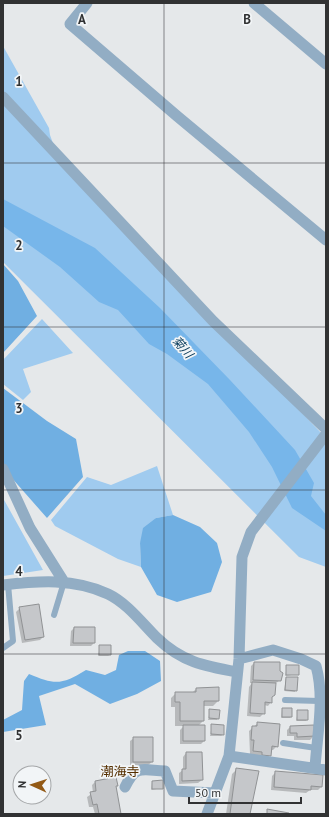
<svg xmlns="http://www.w3.org/2000/svg" width="329" height="817" viewBox="0 0 329 817" font-family="'PT Sans','Noto Sans JP',sans-serif">
<style>
.green{fill:#a0cbef}
.forest{fill:#70afe2}
.water{fill:#77b6ea}
.shadow{fill:#0003}
.building{fill:#c5c7ca;stroke:#909294}
.lines{fill:none;stroke-linecap:round;stroke-linejoin:round}
.service{stroke:#92adc4;stroke-width:6}
.minor{stroke:#92adc4;stroke-width:11}
.grid{fill:none;stroke:#313233;stroke-width:1;stroke-opacity:0.55}
.labels{text-anchor:middle;dominant-baseline:central;stroke-width:3.5;stroke-linejoin:round;paint-order:stroke}
.water-label{font-size:12px;font-style:italic;fill:#023657;stroke:#f2f5f7}
.quarter-label{font-size:13px;fill:#552f00;stroke:#f2f5f7}
.grid-label{font-size:13px;text-anchor:middle;font-weight:bold;fill:#313233;stroke:#f2f5f7;stroke-width:3.5;stroke-linejoin:round;paint-order:stroke}
</style>
<rect width="100%" height="100%" fill="#e5e8ea"/>
<!-- green -->
<path class="green" d="M3,46L49,128L50,135L55,149L203,310L326,438V567L299,557L3,262Z
M42,319L73,353L23,369L31,392L23,400L3,384V360Z
M157,466L173,515L156,518L140,543L141,567L118,559L55,526L51,520L87,477L111,485Z
M3,498L43,570L3,576Z"/>
<!-- forest -->
<path class="forest" d="M3,264L18,281L37,316L3,353Z
M3,388L47,421L76,439L83,477L47,518L3,468Z
M173,515L200,527L217,543L222,562L211,592L177,602L157,595L141,567L140,543L143,528L156,518Z
M128,651H145L160,661L161,681L137,694L110,704L75,684L39,696L46,725L3,732V720L22,710L24,681L29,674C55,685 62,685 86,670L105,675L116,670L119,655Z"/>
<!-- water -->
<path class="water" d="M3,199L95,248L160,308L230,380L295,450L314,483L311,496L326,515V531L292,508L272,467L249,432L208,384L167,354L149,344L118,310L99,302L60,267L3,226Z"/>
<!-- shadow -->
<path class="shadow" d="M20,608L43,637L40,640L22,643L16,612Z
M74,628L94,643L91,646H70L71,631Z
M100,646L110,655L108,656H98Z
M254,663L280,680L275,684L274,695L271,698V702L268,706L264,705V713L260,717L247,716L249,687L252,683H250L251,666Z
M287,666L298,674L285,676Z
M286,678H297L295,692L284,691Z
M196,689L218,701L213,706H203V721L198,726L204,741L201,744H180V730L184,726H175V707H171V698L176,693H192Z
M282,709L291,717L290,718H281Z
M210,710L218,718L217,720H208Z
M298,711L307,720L306,721H296Z
M258,723L277,746L273,750H271L270,755L267,759L250,754L249,731Z
M212,725L223,735L221,736H210Z
M290,727L314,736L310,740H294V736H287V730Z
M134,738L152,762L148,765H130V741Z
M186,753L202,780L198,783L179,784V773L183,770V757Z
M237,769L249,814H226L232,774Z
M276,772L321,787L318,790H310L306,793L271,790L272,776Z
M115,778L117,785L115,787L120,814H95L93,807H89L87,797L93,793L92,785L95,782Z
M152,782L162,788L151,790Z"/>
<!-- building -->
<path class="building" d="M39,604L44,637L25,640L19,607Z
M74,627H95V643H73Z
M99,645H111V655H99Z
M254,662H280V671L283,673L281,681L253,680Z
M286,665H299V675H286Z
M286,677H298L297,691L285,690Z
M252,682L276,683L275,695L272,697V703L265,702V714L250,713Z
M219,687V701H204V721H180V702H175V692H196V688Z
M282,708H292V717H282Z
M209,709L220,710L219,719L209,718Z
M297,710H308V720H297Z
M257,722L280,724L278,747L272,746L271,756L262,755V752L253,751L254,740H251L252,726H257Z
M211,724L224,725V735L211,734Z
M183,725H205V741H183Z
M314,725L315,736L297,737V733H290V726Z
M133,737H153V762H133Z
M186,752H202L203,780L182,781V769H186Z
M236,768L259,771L250,814H230Z
M275,771L323,775L322,787L311,786V790L274,787Z
M116,777L118,786H116L121,814H99L97,804L93,805L90,792L96,791L95,781Z
M163,780V789H152V781Z
M267,809L289,813L288,814H267Z"/>
<g class="lines">
<!-- service -->
<path class="service" d="M54,615L64,582
M3,648L13,641L8,584
M285,700L319,701
M283,743L316,748"/>
<!-- minor -->
<path class="minor" d="M87,3L70,24L177,116L326,240
M254,3L326,64
M3,97L213,321L326,429
M3,469L30,528L64,582
M3,585C38,581 74,578 108,594C127,603 142,623 157,638C182,662 204,666 237,672
M239,659L273,650L301,659L316,666C325,698 317,735 315,768
M229,756L326,770
M125,787C136,764 142,770 165,771L173,791L215,793
M207,814L229,756L239,659L242,557L251,532L326,434"/>
</g>
<!-- grid -->
<path class="grid" d="M164,3V814M3,163H326M3,327H326M3,490H326M3,654H326"/>
<g class="labels">
<!-- water labels -->
<g class="water-label">
<text transform="translate(183 347) rotate(49)">菊川</text>
</g>
<!-- quarter labels -->
<g class="quarter-label">
<text x="120" y="771">潮海寺</text>
</g>
</g>
<g class="grid-label">
<text x="82" y="24">A</text>
<text x="247" y="24">B</text>
<text x="19" y="86">1</text>
<text x="19" y="250">2</text>
<text x="19" y="413">3</text>
<text x="19" y="576">4</text>
<text x="19" y="740">5</text>
</g>
<!-- border -->
<rect width="329" height="817" fill="none" stroke="#313233" stroke-width="8"/>
<!-- north arrow -->
<g transform="translate(32 785) rotate(273)"><circle r="19" fill="#f2f5f7" stroke="#a5a7a9"/>
<path d="M0-3L7 15L0 10L-7 15Z" fill="#935a16"/>
<text y="-6" font-size="11" font-weight="bold" text-anchor="middle" fill="#313233">N</text>
</g>
<!-- scale -->
<path d="M189 797v6h112v-6" fill="none" stroke="#313233" stroke-width="2"/>
<text x="195" y="797" font-size="12" fill="#313233" stroke="#f2f5f7" stroke-width="3" paint-order="stroke">50 m</text>
</svg>
